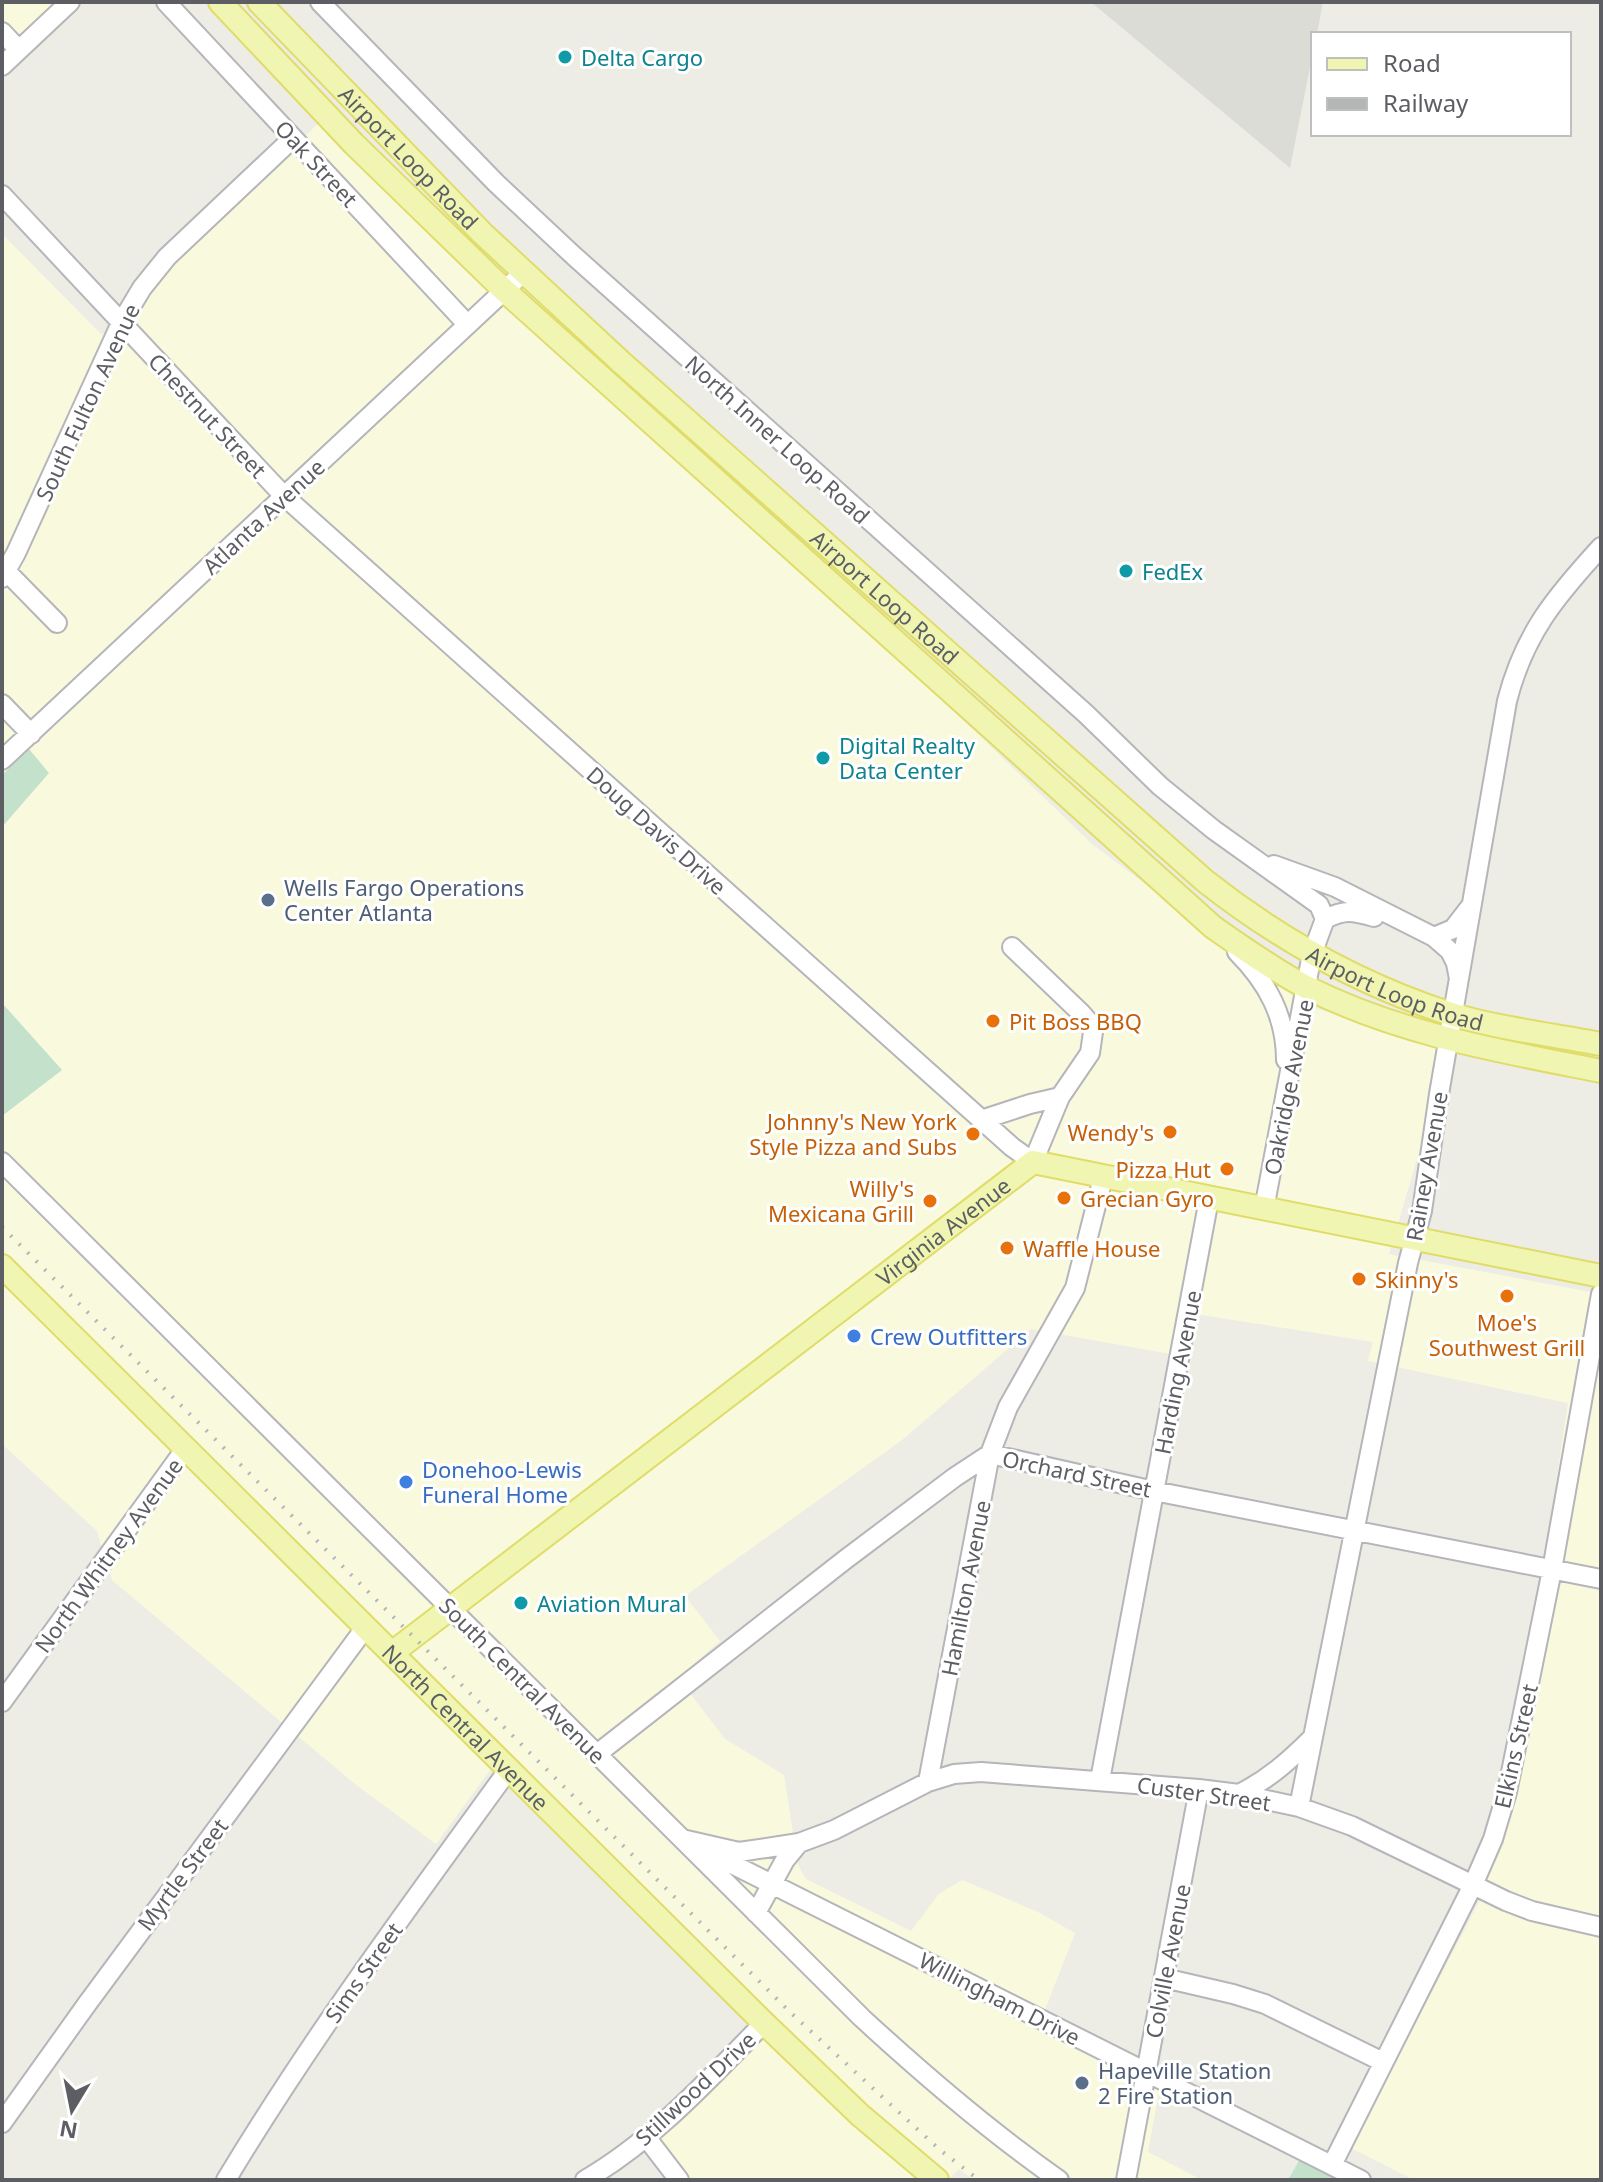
<svg xmlns="http://www.w3.org/2000/svg" width="1603" height="2182" viewBox="0 0 1603 2182" font-family="'Noto Sans',sans-serif">
<style>
.commercial{fill:#f9fadd}
.industrial{fill:#dcdcd7}
.green{fill:#c4e2cb}
.lines{fill:none;stroke-linecap:round;stroke-linejoin:round}
.minor-casing{stroke:#b5b5ba;stroke-width:22}
.major-casing{stroke:#e0dc6a;stroke-width:26}
.minor{stroke:#fff;stroke-width:18}
.major{stroke:#f0f5b1;stroke-width:22}
.rail{stroke:#b4b5b5;stroke-width:4;stroke-dasharray:2 10;stroke-linecap:butt}
.culture-dot{fill:#0f9aa8;stroke:#fff;stroke-width:3}
.service-dot{fill:#5c6f8a;stroke:#fff;stroke-width:3}
.food-dot{fill:#e8710a;stroke:#fff;stroke-width:3}
.shop-dot{fill:#3f7fe0;stroke:#fff;stroke-width:3}
.labels{text-anchor:middle;dominant-baseline:central;stroke-width:6;stroke-linejoin:round;paint-order:stroke}
.culture-label{font-size:22px;fill:#0d838f;stroke:#fff;text-anchor:start}
.street-label{font-size:22px;fill:#5c5e63;stroke:#fff}
.service-label{font-size:22px;fill:#4e5e75;stroke:#fff;text-anchor:start}
.food-label{font-size:22px;fill:#c56008;stroke:#fff;text-anchor:start}
.shop-label{font-size:22px;fill:#366cbe;stroke:#fff;text-anchor:start}
</style>
<rect width="100%" height="100%" fill="#edede5"/>
<!-- commercial -->
<path class="commercial" d="M2,2H72L2,71Z
M331,111L1092,844L1307,1006L1450,1047L1389,1254L1601,1294V2180H1414L1351,2148L1480,1900L1521,1715L1568,1403L1368,1361L1373,1342L1195,1314L1187,1357L1031,1329L902,1440L685,1596L720,1641L678,1678L725,1739L784,1775L798,1865L806,1879L911,1931L939,1894L962,1880L1038,1912L1075,1933L1039,2025L1160,2086L1148,2152L1202,2180H974L959,2169L948,2180H679L647,2126L752,2021L493,1766L436,1844L355,1784L112,1580L97,1531L2,1444V1116L62,1070L2,1003V827L48,773L29,749L2,775V234L102,335Z"/>
<!-- industrial -->
<path class="industrial" d="M1091,2H1323L1317,34H1313V52L1290,168Z"/>
<!-- green -->
<path class="green" d="M29,749L49,773L2,827V775Z
M2,1003L62,1070L2,1116Z
M1301,2157L1345,2180H1288Z"/>
<g class="lines">
<defs>
<path id="minor" d="M166,2L467,324
M320,2L496,183L574,256L1086,714L1160,786L1214,830L1319,905L1325,919
M2,32L19,50
M2,66L70,2
M2,195L284,496L1012,1147L1033,1162L1060,1097L1090,1053L1093,1032L1089,1022L1081,1013L1012,947
M6,571L57,623
M2,578L16,553L121,323L142,288L167,257L293,138
M2,704L31,734
M2,760L524,272
M1274,865L1335,887L1434,937L1450,951L1456,963L1459,979
M1325,919C1345,909 1353,911 1374,917
M1434,937L1453,929L1470,907
M1237,952C1267,982 1286,1016 1286,1060
M981,1120L1030,1104L1060,1097
M2,1162L862,2018C925,2076 989,2131 1059,2180
M1264,1209L1312,954L1325,919
M2,1702L186,1448
M597,1754L846,1559L955,1477L990,1454L1154,1491L1601,1579
M1100,1780L1209,1199
M928,1782L990,1454L1008,1407L1075,1288L1103,1178
M1239,1794C1269,1779 1290,1760 1313,1737
M1299,1807L1408,1263L1422,1211L1439,1094L1507,701C1524,634 1556,596 1601,547
M682,1839L739,1852L799,1843L834,1830L928,1782L954,1774L981,1772L1199,1789L1239,1794L1299,1807L1352,1826L1506,1901L1532,1911L1601,1927
M706,1851L1361,2180
M756,1913L785,1860L799,1843
M1164,1978L1233,1994L1265,2004L1383,2062
M2,2123L87,2004L365,1628
M646,2137L679,2180
M1332,2165L1473,1885L1493,1839L1507,1792L1552,1570L1601,1294
M226,2180C312,2037 411,1904 509,1769
M585,2180C654,2140 709,2079 764,2023
M1126,2180L1199,1789"/>
<g id="major">
<path d="M220,2L354,144L504,290L1213,927C1243,948 1274,970 1306,987C1399,1034 1500,1051 1601,1071"/>
<path id="s1" d="M259,2L482,233L621,362L1205,881C1280,940 1361,985 1451,1014C1496,1028 1554,1035 1601,1044"/>
<path id="s2" d="M2,1266L764,2023L860,2115L937,2180"/>
<path id="s3" d="M392,1653L1033,1162L1601,1276"/>
</g>
</defs>
<!-- minor casing -->
<use href="#minor" class="minor-casing"/>
<!-- major casing -->
<use href="#major" class="major-casing"/>
<!-- minor -->
<use href="#minor" class="minor"/>
<!-- major -->
<use href="#major" class="major"/>
<!-- rail -->
<path class="rail" d="M2,1227L791,2013L940,2150L979,2180"/>
</g>
<!-- markers -->
<g class="culture-dot">
<circle cx="565" cy="57" r="8"/>
<circle cx="1126" cy="571" r="8"/>
<circle cx="823" cy="758" r="8"/>
<circle cx="521" cy="1603" r="8"/>
</g>
<g class="service-dot">
<circle cx="268" cy="900" r="8"/>
<circle cx="1082" cy="2083" r="8"/>
</g>
<g class="food-dot">
<circle cx="993" cy="1021" r="8"/>
<circle cx="1170" cy="1132" r="8"/>
<circle cx="973" cy="1134" r="8"/>
<circle cx="1227" cy="1169" r="8"/>
<circle cx="1064" cy="1198" r="8"/>
<circle cx="930" cy="1201" r="8"/>
<circle cx="1007" cy="1248" r="8"/>
<circle cx="1359" cy="1279" r="8"/>
<circle cx="1507" cy="1296" r="8"/>
</g>
<g class="shop-dot">
<circle cx="854" cy="1336" r="8"/>
<circle cx="406" cy="1482" r="8"/>
</g>
<g class="labels">
<!-- culture labels -->
<g class="culture-label">
<text x="581" y="57">Delta Cargo</text>
<text x="1142" y="571">FedEx</text>
<text x="839" y="745">Digital Realty<tspan x="839" dy="25">Data Center</tspan></text>
<text x="537" y="1603">Aviation Mural</text>
</g>
<!-- street labels -->
<g class="street-label">
<text stroke="none"><textPath href="#s1" startOffset="216">Airport Loop Road</textPath></text>
<text transform="translate(317 163) rotate(47)">Oak Street</text>
<text transform="translate(87 402) rotate(-65)">South Fulton Avenue</text>
<text transform="translate(208 415) rotate(47)">Chestnut Street</text>
<text transform="translate(778 439) rotate(42)">North Inner Loop Road</text>
<text transform="translate(263 516) rotate(-43)">Atlanta Avenue</text>
<text stroke="none"><textPath href="#s1" startOffset="864">Airport Loop Road</textPath></text>
<text transform="translate(657 830) rotate(42)">Doug Davis Drive</text>
<text stroke="none"><textPath href="#s1" startOffset="1512">Airport Loop Road</textPath></text>
<text transform="translate(1288 1087) rotate(-79)">Oakridge Avenue</text>
<text transform="translate(1426 1166) rotate(-80)">Rainey Avenue</text>
<text stroke="none"><textPath href="#s3" startOffset="694">Virginia Avenue</textPath></text>
<text transform="translate(1177 1372) rotate(-79)">Harding Avenue</text>
<text transform="translate(1077 1473) rotate(12)">Orchard Street</text>
<text transform="translate(108 1555) rotate(-54)">North Whitney Avenue</text>
<text transform="translate(965 1588) rotate(-79)">Hamilton Avenue</text>
<text transform="translate(523 1680) rotate(45)">South Central Avenue</text>
<text stroke="none"><textPath href="#s2" startOffset="654">North Central Avenue</textPath></text>
<text transform="translate(1515 1746) rotate(-77)">Elkins Street</text>
<text transform="translate(1204 1793) rotate(8)">Custer Street</text>
<text transform="translate(182 1874) rotate(-53)">Myrtle Street</text>
<text transform="translate(1167 1961) rotate(-79)">Colville Avenue</text>
<text transform="translate(363 1972) rotate(-55)">Sims Street</text>
<text transform="translate(1000 1998) rotate(27)">Willingham Drive</text>
<text transform="translate(695 2088) rotate(-43)">Stillwood Drive</text>
</g>
<!-- service labels -->
<g class="service-label">
<text x="284" y="887">Wells Fargo Operations<tspan x="284" dy="25">Center Atlanta</tspan></text>
<text x="1098" y="2070">Hapeville Station<tspan x="1098" dy="25">2 Fire Station</tspan></text>
</g>
<!-- food labels -->
<g class="food-label">
<text x="1009" y="1021">Pit Boss BBQ</text>
<text x="957" y="1121" text-anchor="end">Johnny's New York<tspan x="957" dy="25">Style Pizza and Subs</tspan></text>
<text x="1154" y="1132" text-anchor="end">Wendy's</text>
<text x="1211" y="1169" text-anchor="end">Pizza Hut</text>
<text x="914" y="1188" text-anchor="end">Willy's<tspan x="914" dy="25">Mexicana Grill</tspan></text>
<text x="1080" y="1198">Grecian Gyro</text>
<text x="1023" y="1248">Waffle House</text>
<text x="1375" y="1279">Skinny's</text>
<text x="1507" y="1322" text-anchor="middle">Moe's<tspan x="1507" dy="25">Southwest Grill</tspan></text>
</g>
<!-- shop labels -->
<g class="shop-label">
<text x="870" y="1336">Crew Outfitters</text>
<text x="422" y="1469">Donehoo-Lewis<tspan x="422" dy="25">Funeral Home</tspan></text>
</g>
</g>
<!-- border -->
<rect width="1603" height="2182" fill="none" stroke="#5c5e63" stroke-width="8"/>
<!-- legend -->
<rect x="1311" y="32" width="260" height="104" fill="#ffffff" stroke="#bebfc1" stroke-width="2"/>
<rect x="1327" y="58" width="40" height="12" fill="#f0f5b1" stroke="#bebfc1" stroke-width="2"/>
<text x="1383" y="72" font-size="24" fill="#5c5e63">Road</text>
<rect x="1327" y="98" width="40" height="12" fill="#b4b5b5" stroke="#bebfc1" stroke-width="2"/>
<text x="1383" y="112" font-size="24" fill="#5c5e63">Railway</text>
<!-- north arrow -->
<g transform="translate(72 2110) rotate(190)" stroke="#ffffff" stroke-width="6" paint-order="stroke">
<path d="M0-6L14 30L0 20L-14 30Z" fill="#5c5e63"/>
<text y="-12" font-size="22" font-weight="bold" text-anchor="middle" fill="#5c5e63">N</text>
</g>
</svg>
